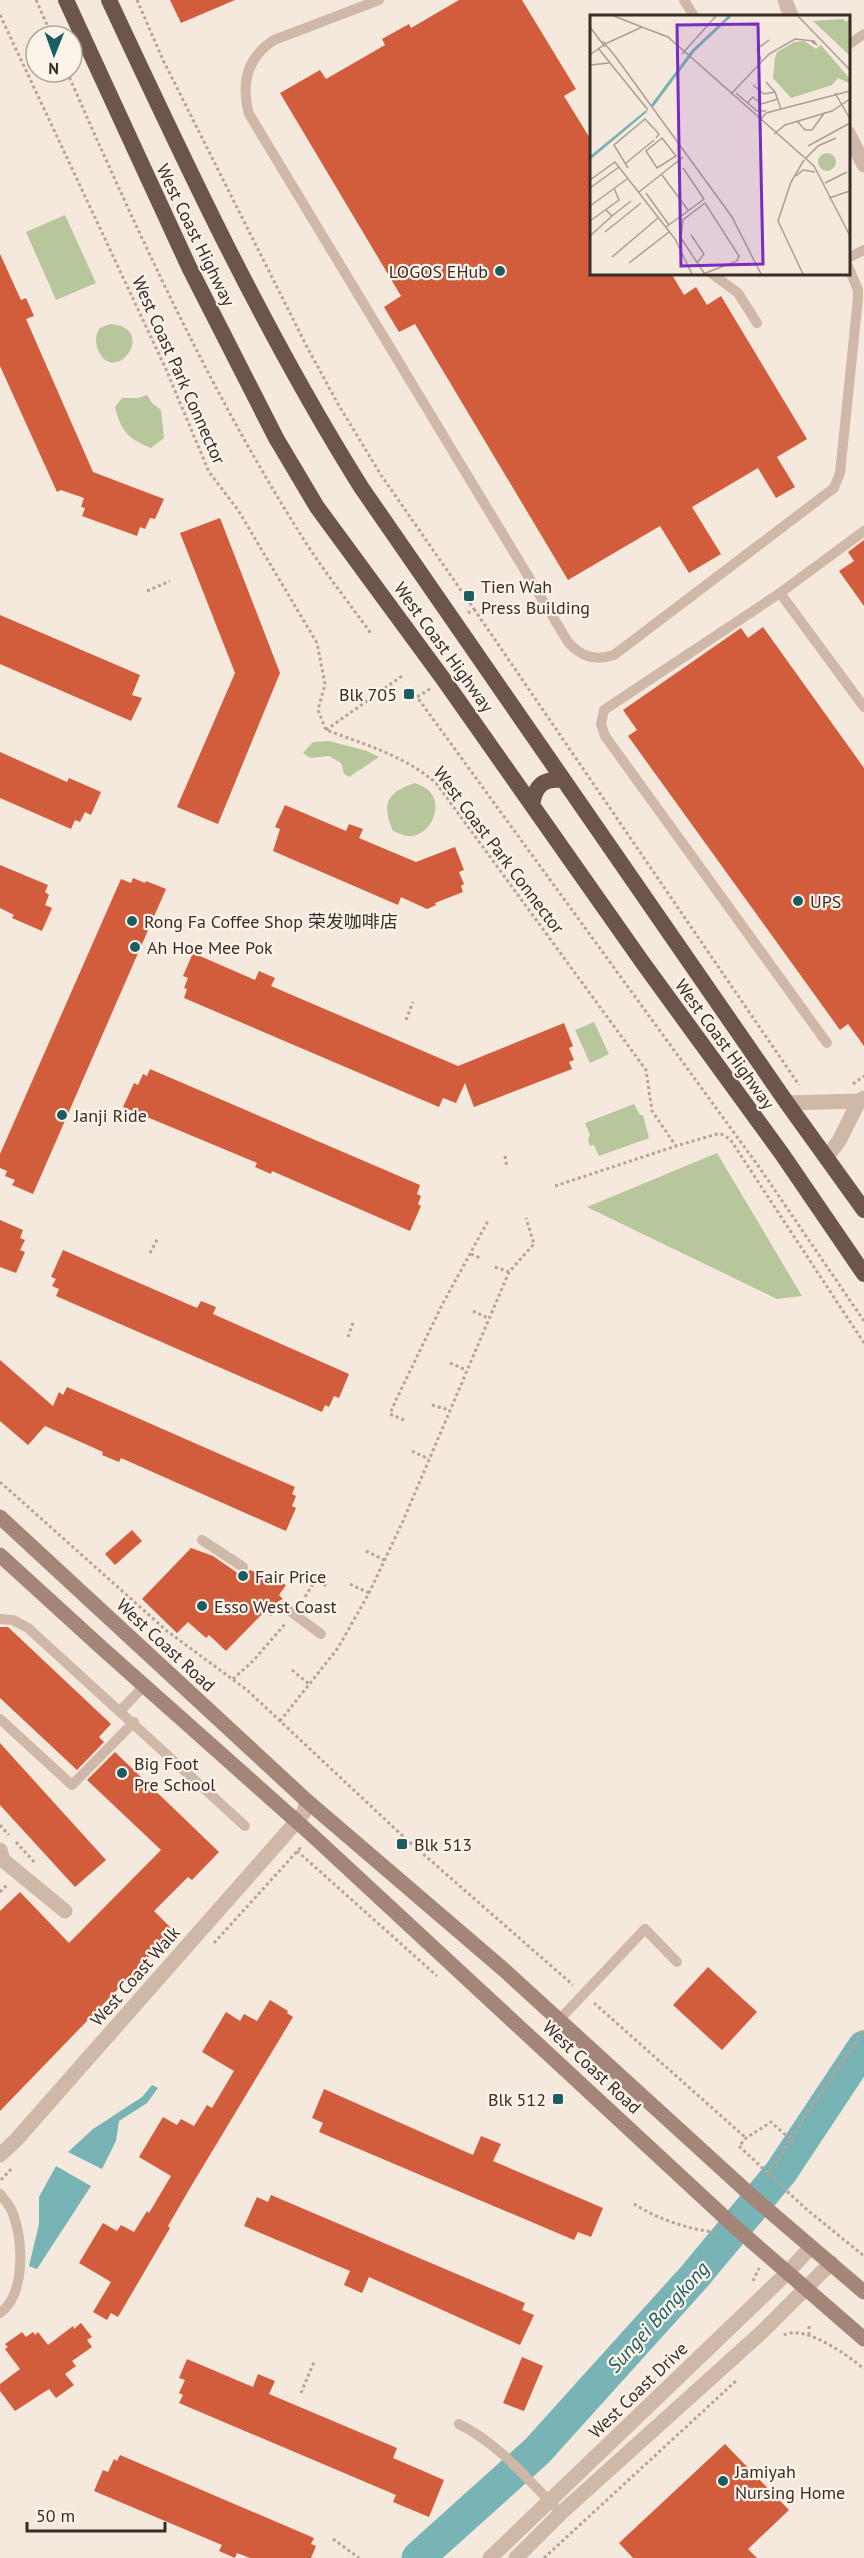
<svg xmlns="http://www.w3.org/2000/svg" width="864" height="2558" viewBox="0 0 864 2558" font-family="'PT Sans','Noto Sans SC',sans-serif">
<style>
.green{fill:#b8c69b}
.water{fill:#78b4b5}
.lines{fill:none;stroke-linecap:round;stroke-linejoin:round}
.river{stroke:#78b4b5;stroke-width:33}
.building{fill:#d25d3d}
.path{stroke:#bba291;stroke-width:3;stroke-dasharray:3 3;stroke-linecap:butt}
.service{stroke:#cfb8a7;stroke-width:10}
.minor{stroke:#cfb8a7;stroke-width:15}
.secondary{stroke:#a38678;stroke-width:15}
.trunk{stroke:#6d554b;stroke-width:16}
.poi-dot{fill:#195e61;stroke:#fcf3ea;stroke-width:2}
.labels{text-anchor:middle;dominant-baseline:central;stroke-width:4.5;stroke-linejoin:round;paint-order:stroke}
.street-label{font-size:18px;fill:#3a2d28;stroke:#fcf3ea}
.poi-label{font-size:18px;fill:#3a2d28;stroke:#fcf3ea;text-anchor:start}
.water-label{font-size:20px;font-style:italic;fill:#195e61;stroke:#fcf3ea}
.inset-river{fill:none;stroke:#78b4b5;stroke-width:3}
.inset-road{fill:none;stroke:#aa9e95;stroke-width:1.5}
.view{fill:#7b2cbf;fill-opacity:0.15;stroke:#7b2cbf;stroke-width:3}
.inset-edge{fill:none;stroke:#3a2d28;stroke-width:3}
</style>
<rect width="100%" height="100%" fill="#f5e9dd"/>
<!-- green -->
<path class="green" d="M65,215L96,283L56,300L26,232Z
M110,324C160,328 114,388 98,350C95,342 95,334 100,328Z
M147,395L152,403L161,410L164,438L151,448C129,439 121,432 115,407L122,398H138Z
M329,741L367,751L379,757L349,777L344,774L341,763L329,756L310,758L303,753L313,742Z
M415,783C419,785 425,787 428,790C444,804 432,833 412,836C407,837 398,833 393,831C381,804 387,792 415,783Z
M594,1022L609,1054L590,1063L575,1030Z
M634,1104L640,1115H643L649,1138L599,1156L594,1145L590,1146L588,1139L590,1135L585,1123Z
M717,1153L802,1296L777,1299L587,1207Z"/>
<!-- water -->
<path class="water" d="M152,2085L158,2088L147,2103L119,2121L116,2141L102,2169L68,2152L93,2129L142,2097Z
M56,2166L91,2186L37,2269L29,2266L39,2224V2197Z"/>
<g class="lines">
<!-- river -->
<path class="river" d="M418,2558L537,2451L694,2277L781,2172L864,2047"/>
</g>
<!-- building -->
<path class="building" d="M170,0H235L181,23Z
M459,0H522L576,89L564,96L591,140V273H671L684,295L696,287L707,305L721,296L807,439L777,457L795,487L776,498L758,468L692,507L721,554L689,573L660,526L568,580L415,324L399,332L384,307L401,296L280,93L320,70L326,79L385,45L382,39L409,24L411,28Z
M0,254L21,300L26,298L34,316L26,319L93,472L164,499L155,519L150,518L145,529L140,527L137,536L82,516L85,508L81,507L84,498L61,490L57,492L0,366Z
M220,518L280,673L218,824L177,807L235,673L180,533Z
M864,540V606L839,571L854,561L848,552Z
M0,615L140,675L132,695L142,698L131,721L0,664Z
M763,627L864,768V1046L848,1024L840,1030L628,736L637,730L623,710L741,628L748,638Z
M0,752L67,782L69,778L101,792L91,815L85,812L80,822L75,820L71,829L0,798Z
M285,805L346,831L349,824L363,829L359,838L416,862L455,847L464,870L459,872L464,884L461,886L463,892L435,903L436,905L427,909L401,897L398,905L273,851L280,829L275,827Z
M0,865L48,885L45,892L49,895L45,905L52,908L42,931L12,918L14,915L0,908Z
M133,878L145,883L146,881L166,889L33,1194L12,1185L15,1180L5,1176L7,1171L0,1168V1154L121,879L131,883Z
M193,953L255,980L259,971L275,978L271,986L458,1066L564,1023L573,1046L569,1048L574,1060L569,1062L572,1069L474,1107L465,1083L456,1103L443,1098L439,1107L184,998L187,989L184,988L188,978L183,976Z
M150,1069L420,1185L417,1194L421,1196L418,1204L421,1206L410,1231L272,1171L271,1174L255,1167L257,1163L123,1107L134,1083L138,1085L143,1074L147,1076Z
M0,1220L23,1230L20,1238L25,1240L20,1250L25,1252L16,1273L0,1267Z
M63,1250L197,1308L201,1301L216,1307L213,1314L349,1374L339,1398L334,1396L329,1407L325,1405L322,1412L56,1296L59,1289L52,1286L56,1279L51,1277Z
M0,1360L53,1406L59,1392L63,1395L67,1387L295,1487L292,1494L296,1496L292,1506L296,1508L286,1531L121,1458L119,1462L102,1455L103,1452L45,1426L28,1445L0,1421Z
M132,1530L142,1541L115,1565L105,1554Z
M191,1548L213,1556L239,1574H246L250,1570L286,1585L279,1595L283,1599L277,1602V1611L271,1616L266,1610L226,1651L209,1635L206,1638L188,1622L177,1633L142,1599Z
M0,1627H8L111,1724L99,1737L104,1742L77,1770L0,1698Z
M0,1743L106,1860L75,1887L0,1805Z
M115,1752L219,1852L192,1880L188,1877L154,1911L174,1931L0,2111V1911L20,1892L69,1943L161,1850L87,1780Z
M708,1967L757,2012L722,2050L673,2005Z
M270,2000L288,2011L287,2013L293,2017L190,2188L168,2226L170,2228L118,2317L111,2313L107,2320L93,2312L111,2282L79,2263L103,2223L117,2231L121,2225L134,2232L147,2211L149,2213L171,2176L139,2157L163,2117L177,2125L181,2119L194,2126L207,2105L212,2108L234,2071L202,2052L226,2012L240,2021L244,2014L257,2021Z
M324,2089L473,2155L481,2136L501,2144L493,2161L603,2208L591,2237L578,2232L574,2240L319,2132L323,2123L312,2118Z
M271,2195L525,2303L522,2310L534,2315L520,2345L369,2277L362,2293L344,2285L350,2271L244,2226L257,2197L268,2202Z
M81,2323L92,2337L87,2340L92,2347L72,2361L76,2366L65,2374L74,2385L56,2398L49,2389L15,2411L0,2391V2384L20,2369L5,2349L8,2347L5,2344L22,2332L26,2337L33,2332L35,2335L38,2332L48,2345L73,2326L74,2329Z
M522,2357L543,2366L524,2411L503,2403Z
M187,2359L253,2387L258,2374L275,2381L269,2394L397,2448L393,2458L444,2480L429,2517L393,2502L396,2495L179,2403L183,2395L179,2393L185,2380L179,2378Z
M725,2444L789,2510L748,2549L757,2558H633L619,2543Z
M120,2455L314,2538L311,2544L316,2546L311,2558H250L237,2553L235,2558L219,2551L222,2545L94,2491L103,2470L108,2472L114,2459L117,2461Z"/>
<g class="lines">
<!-- path -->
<path class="path" d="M36,0L52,36
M137,0L163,60L306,345L338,404L381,475L474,609L468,613
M0,15L165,367L209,472L238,510L317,643L325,684L318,710L326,730C364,744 405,756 436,783L646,1070L652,1111L676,1146L717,1134H721L730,1139L864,1343
M67,72C138,233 211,394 306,543C326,574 350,604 372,635
M147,591L170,581
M474,609L799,1085
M430,689L417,697L759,1167L864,1321
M326,730L402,676
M406,1020L413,1002
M853,1084L864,1076
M505,1156L507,1168
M555,1186L676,1146
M150,1253L158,1238
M471,1254L482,1259
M495,1267L509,1272
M473,1311L488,1318
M348,1337L353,1323
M450,1363L466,1370
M432,1405L449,1410
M404,1420L390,1414L396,1400L442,1305L489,1219
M412,1451L429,1459
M0,1482L167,1631L247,1690L406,1839L573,1985
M366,1551L384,1560
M350,1584L369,1593
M302,1602L316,1579L328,1587
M292,1670L309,1684
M233,1679L253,1661L285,1624
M280,1721L338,1648L369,1593L403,1521L509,1272L534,1244L526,1218
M0,1825L9,1835
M16,1842L36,1864
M297,1851L437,1976
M0,1892L7,1885
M214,1943L302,1846
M594,2003L746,2138
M790,2139L771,2122L746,2138L739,2146L805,2208L864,2256
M770,2174C798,2124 833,2078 864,2029
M1,2180L13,2167
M634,2204C656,2218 689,2230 715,2232
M753,2281L759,2268
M784,2335C804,2324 848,2355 864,2369
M809,2335V2326
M301,2393L314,2362
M333,2539L359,2558
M544,2558L738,2379"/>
<!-- service -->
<path class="service" d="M379,0L274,40C246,58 241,84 249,114L568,642C581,657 595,661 614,655L834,488L840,473L858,298V290L848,266
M684,0L694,16
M848,45L864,34
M848,258L864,250
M711,273L738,293L757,323
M780,593L864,707
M827,1043L605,736L601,724L604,710L780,593L864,531
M202,1540L243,1567
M283,1606L321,1634
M0,1619L13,1620L28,1628L245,1826
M121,1710L144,1686
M0,1719L72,1785L134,1722
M559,2020L645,1929L677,1962
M0,2194C5,2200 11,2207 13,2214C23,2241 26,2294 0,2313
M459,2424C497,2443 525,2476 554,2506"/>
<!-- minor -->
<path class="minor" d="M785,0L791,16
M848,133L864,165
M787,1103L859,1101
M826,1158L839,1141L859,1101L864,1098
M0,1850L3,1860L65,1911
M0,2155L16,2140L297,1821L304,1812L307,1801
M490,2558L787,2273L811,2247
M516,2558L561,2513L762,2332L831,2263"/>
<!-- secondary -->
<path class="secondary" d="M0,1517L307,1801L503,1969L754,2198L864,2292
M0,1555L103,1649L312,1835L734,2226L864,2339"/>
<!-- trunk -->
<path class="trunk" d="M66,0L189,267L276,438L317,507L444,680L643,963L782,1154L864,1274
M109,0C186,165 264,332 361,487L787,1103L864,1210
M532,805C535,786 543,778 562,780"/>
</g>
<!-- markers -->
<g class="poi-dot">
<circle cx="500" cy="271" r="6"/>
<rect x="463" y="590" width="12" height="12" rx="3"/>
<rect x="403" y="688" width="12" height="12" rx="3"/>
<circle cx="798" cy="901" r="6"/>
<circle cx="132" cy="921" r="6"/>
<circle cx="135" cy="947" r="6"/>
<circle cx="62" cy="1115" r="6"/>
<circle cx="243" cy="1576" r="6"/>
<circle cx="202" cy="1606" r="6"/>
<circle cx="122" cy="1773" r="6"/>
<rect x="396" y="1838" width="12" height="12" rx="3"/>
<rect x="552" y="2093" width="12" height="12" rx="3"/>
<circle cx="723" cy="2481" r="6"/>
</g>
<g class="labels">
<!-- street labels -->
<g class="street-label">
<text transform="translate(196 235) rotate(64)">West Coast Highway</text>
<text transform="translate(179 370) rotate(66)">West Coast Park Connector</text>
<text transform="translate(444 647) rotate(54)">West Coast Highway</text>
<text transform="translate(499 850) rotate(53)">West Coast Park Connector</text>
<text transform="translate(725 1044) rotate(54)">West Coast Highway</text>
<text transform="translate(166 1645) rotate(43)">West Coast Road</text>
<text transform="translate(135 1976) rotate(-49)">West Coast Walk</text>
<text transform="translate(592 2067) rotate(43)">West Coast Road</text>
<text transform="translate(638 2390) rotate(-44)">West Coast Drive</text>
</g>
<!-- poi labels -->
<g class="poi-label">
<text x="488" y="271" text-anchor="end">LOGOS EHub</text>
<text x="481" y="586">Tien Wah<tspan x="481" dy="21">Press Building</tspan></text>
<text x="397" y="694" text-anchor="end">Blk 705</text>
<text x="810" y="901">UPS</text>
<text x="144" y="921">Rong Fa Coffee Shop 荣发咖啡店</text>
<text x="147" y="947">Ah Hoe Mee Pok</text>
<text x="74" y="1115">Janji Ride</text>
<text x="255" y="1576">Fair Price</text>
<text x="214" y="1606">Esso West Coast</text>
<text x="134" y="1763">Big Foot<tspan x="134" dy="21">Pre School</tspan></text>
<text x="414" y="1844">Blk 513</text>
<text x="546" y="2099" text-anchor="end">Blk 512</text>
<text x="735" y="2471">Jamiyah<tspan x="735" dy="21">Nursing Home</tspan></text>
</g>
<!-- water labels -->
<g class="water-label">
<text transform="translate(658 2317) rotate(-48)">Sungei Bangkong</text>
</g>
</g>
<!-- overview -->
<g transform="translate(590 15)">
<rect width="260" height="260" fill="#f5e9dd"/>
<path d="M253,4L256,7L259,4V40L223,6ZM214,26L226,34L231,30L259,63V68L248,63L242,70L201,83L183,63L185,43L187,37L204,27ZM228 147a9 9 0 1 1 18 0a9 9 0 1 1-18 0Z" fill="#b8c69b"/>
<path d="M56,95L57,97L0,145V141Z" fill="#78b4b5"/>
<path class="inset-river" d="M62,91L103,36L140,1"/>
<path class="inset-road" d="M24,1L52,12M208,1L260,55M0,12L15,32M13,26L15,29L52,12L78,22L224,151L260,221M8,33L58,95M92,39L126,1M0,40L15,29L25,41L142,202L171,259M171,45L167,34L179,25M0,50L19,48M176,67L185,77L191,94M163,70L174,79L185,77M146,78L167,96H176M245,78L260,104M141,79L179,39L205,24L224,26L226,29L222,27M157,88L163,82L171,89L188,84M171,104L176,98L260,76M207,106L215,115H222L235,97M184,119L195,110L242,96L260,84M72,123L86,141L67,153L56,136ZM218,131L260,108M215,144L228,131L246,123M36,148L64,125M38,153L24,130L55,104L69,119L66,123M72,160L98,195M206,161L213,155L225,157M0,165L25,147L85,224L102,259M235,168L257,157M0,173L29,152M49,177L93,142M56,178L79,210M239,183L260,176M0,191L37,164M22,201L41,186M0,206L29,185L24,173M76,212L114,184L93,153M15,217L51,188M101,220L114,239L107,248M0,221L22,201L16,195M22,242L68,203M39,248L79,217M113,259L147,246L149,241L115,188L93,205L91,223L114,258M213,259L188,206L201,167L214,145"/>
<path class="view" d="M168,9L173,249L91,251L87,10Z"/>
<rect width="260" height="260" class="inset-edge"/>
</g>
<!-- north arrow -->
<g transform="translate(54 54) rotate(181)"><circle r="28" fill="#fcf3ea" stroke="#aea49c" stroke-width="1.5"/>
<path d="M0-4.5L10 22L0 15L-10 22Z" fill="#195e61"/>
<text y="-9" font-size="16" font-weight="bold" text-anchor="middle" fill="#3a2d28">N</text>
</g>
<!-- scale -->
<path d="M27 2522v9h138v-9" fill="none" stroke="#3a2d28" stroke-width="3"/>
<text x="36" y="2522" font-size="18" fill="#3a2d28" stroke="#fcf3ea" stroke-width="4.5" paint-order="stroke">50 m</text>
</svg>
